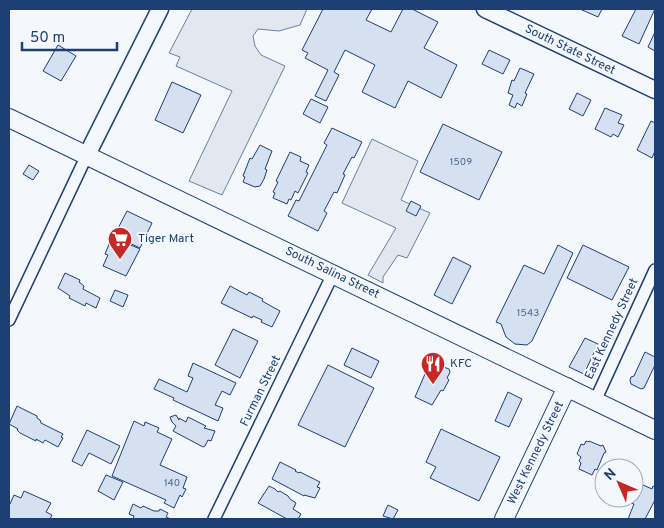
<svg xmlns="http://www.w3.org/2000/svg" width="664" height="528" viewBox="0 0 664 528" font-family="Overpass,sans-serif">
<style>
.parking{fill:#e3e8f0;stroke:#687fa3}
.building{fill:#d5e0f0;stroke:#1d3f73}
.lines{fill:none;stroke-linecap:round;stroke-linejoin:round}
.street-casing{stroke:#1d3f73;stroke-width:14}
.secondary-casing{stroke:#1d3f73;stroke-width:19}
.primary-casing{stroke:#1d3f73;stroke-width:20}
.street{stroke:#f4f7fb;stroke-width:11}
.secondary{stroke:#f4f7fb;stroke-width:16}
.primary{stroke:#f4f7fb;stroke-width:18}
.labels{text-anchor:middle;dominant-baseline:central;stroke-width:4;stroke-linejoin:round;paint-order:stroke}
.number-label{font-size:10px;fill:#4b6792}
.street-label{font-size:12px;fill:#1d3f73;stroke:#f4f7fb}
.poi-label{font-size:12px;fill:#1d3f73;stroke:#f4f7fb;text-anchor:start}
</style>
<rect width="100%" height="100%" fill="#f4f7fb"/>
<!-- parking -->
<path class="parking" d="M192,9H307L300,25L279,31L258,29L253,36L255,46L261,55L285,66L222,195L189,181L232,91L176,66L180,57L169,53Z
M372,139L418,161L401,200L430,213L407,258L398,255L383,277V283L368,275L396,228L342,203Z"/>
<!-- building -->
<path class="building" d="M323,9H372L366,20L391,32L403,9H412L438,22L424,48L457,65L441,98L408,81L395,108L362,92L375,65L345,50L334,72L339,75L326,101L315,96L328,70L305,58L308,53L302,50Z
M580,9H602L598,17Z
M636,9H655L639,44L622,36Z
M655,32V51L648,47Z
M58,45L76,56L61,81L43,71Z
M489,50L510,60L503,74L482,64Z
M520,68L534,74L525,93L527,94L522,106L517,103L515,108L509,105L513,95L508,93L512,80L514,81Z
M172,82L201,95L183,133L155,120Z
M577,93L591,100L583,116L569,109Z
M311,99L328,107L320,123L303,114Z
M605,108L622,115L618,123L624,125L618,137L613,134L611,137L595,129Z
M651,121L655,123V151L652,158L637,150Z
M443,124L502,152L479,200L420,172Z
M332,128L362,142L354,158L352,157L343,174L345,175L337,193L334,192L324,211L327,213L318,231L288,216L296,200L299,201L327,145L324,143Z
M260,145L272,151L265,169L267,170L264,179L260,186L255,187L243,182L245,177L243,176L250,158L252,159Z
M290,152L301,157L300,161L309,165L306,172L308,173L298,193L295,191L291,200L289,199L287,204L273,198L275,193L273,192L278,182L276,181Z
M29,165L39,171L33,180L23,174Z
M411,201L421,206L416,216L406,211Z
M127,211L152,223L140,248L114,236Z
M112,237L140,249L126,276L103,266L108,255L105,254Z
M558,245L573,253L532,341L527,345L515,344L506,337L501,324L496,322L524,265L544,274Z
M583,245L629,267L612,300L567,278Z
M453,257L471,266L452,304L434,295Z
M65,273L80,280L79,282L84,286L83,289L100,298L96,308L86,303L85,306L69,298L70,296L58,288Z
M230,286L247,295L249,292L263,299L262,301L280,311L272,327L261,322L262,320L253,316L252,318L221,303Z
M115,290L128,295L123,307L110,301Z
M233,329L258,341L240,378L215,365Z
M585,338L598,344L584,374L569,367Z
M352,348L379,361L371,378L344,365Z
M645,352L655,357V365L644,388L641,389L631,384L630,380L631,377L634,376Z
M431,362L449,369L450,372L447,378L449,380L443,391L441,390L432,405L415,397L425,374L424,373Z
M193,363L236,383L230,395L222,391L215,405L223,408L218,421L173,400L174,398L154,389L159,379L187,392L193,378L188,376Z
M328,365L374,388L345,447L298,425Z
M508,392L522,399L509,427L495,421Z
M17,406L37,416V418L40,420L41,423L63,434L61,437L63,438L58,447L45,440L43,443L36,439V441L20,433L17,430L18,429L9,424Z
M176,415L179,420V418L186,422L188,417L206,426L204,428L215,431L211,441L208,440L205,446L203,447L173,431L176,426L172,422L170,417Z
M134,421L144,426L145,422L159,428L157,432L172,439L160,465L187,477L183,488L186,489L182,497L180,495L174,508L164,503L166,500L112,476Z
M441,429L500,457L479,501L430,478L436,467L426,462Z
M87,430L120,446L111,464L89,453L82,466L72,461Z
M586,441L588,442L589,441L601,446L603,445L606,452L604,453L597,470L595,469L592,475L579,469L581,463L579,461L581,457L577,454L581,444L584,445Z
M280,462L296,470L295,471L299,473L300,472L320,482L317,487L320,488L315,498L304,495V496L272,479Z
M106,475L123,482L114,500L98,491Z
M643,485L652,489L653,486L655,487V500L645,519H628L634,504L631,503L634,498V491L636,486L641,489Z
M269,486L275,489L278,492L280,491L288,496L290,499L296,503L293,509L301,514L298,519H287L258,503Z
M24,491L51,503L46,512L52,515L50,519H9V504H10L14,495L21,498Z
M133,504L141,508L143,506L154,511H159L160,509L168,513L166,517L171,519H133L134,516L129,514Z
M388,505L398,510L393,519L383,516Z"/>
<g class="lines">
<defs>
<path id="street" d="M9,320L87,155
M595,401L655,270
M214,519L333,274"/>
<path id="secondary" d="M485,9L655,90
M87,155L160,9"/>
<path id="primary" d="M9,118L655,430
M504,519L567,387"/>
</defs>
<!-- street casing -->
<use href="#street" class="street-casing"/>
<!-- secondary casing -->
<use href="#secondary" class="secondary-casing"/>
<!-- primary casing -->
<use href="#primary" class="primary-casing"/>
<!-- street -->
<use href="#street" class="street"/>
<!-- secondary -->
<use href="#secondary" class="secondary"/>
<!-- primary -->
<use href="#primary" class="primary"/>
</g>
<!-- icons -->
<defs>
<symbol id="supermarket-pin" viewBox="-11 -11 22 30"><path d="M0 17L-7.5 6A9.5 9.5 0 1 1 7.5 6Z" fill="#c62828" stroke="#f4f7fb"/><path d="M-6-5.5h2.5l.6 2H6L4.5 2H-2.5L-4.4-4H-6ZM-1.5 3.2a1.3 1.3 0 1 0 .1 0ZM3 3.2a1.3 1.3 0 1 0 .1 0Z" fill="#fff"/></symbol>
<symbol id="restaurant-pin" viewBox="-11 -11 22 30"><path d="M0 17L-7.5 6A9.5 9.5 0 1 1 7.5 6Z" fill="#c62828" stroke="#f4f7fb"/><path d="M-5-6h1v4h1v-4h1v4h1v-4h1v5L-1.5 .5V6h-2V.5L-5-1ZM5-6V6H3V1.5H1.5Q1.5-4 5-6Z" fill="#fff"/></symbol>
</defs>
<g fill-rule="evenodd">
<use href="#supermarket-pin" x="106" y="225" width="28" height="38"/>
<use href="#restaurant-pin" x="419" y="350" width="28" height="38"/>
</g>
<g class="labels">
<!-- number labels -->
<g class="number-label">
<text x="461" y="162">1509</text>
<text x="528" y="313">1543</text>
<text x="172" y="483">140</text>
</g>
<!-- street labels -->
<g class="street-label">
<text transform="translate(570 50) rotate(26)">South State Street</text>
<text transform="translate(332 273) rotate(26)">South Salina Street</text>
<text transform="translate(612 329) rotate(-65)">East Kennedy Street</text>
<text transform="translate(261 391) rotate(-64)">Furman Street</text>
<text transform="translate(536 453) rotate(-64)">West Kennedy Street</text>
</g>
<!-- poi labels -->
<g class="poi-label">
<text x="138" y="239">Tiger Mart</text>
<text x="450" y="364">KFC</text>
</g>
</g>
<!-- border -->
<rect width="664" height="528" fill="none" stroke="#1d3f73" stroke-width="20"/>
<!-- north arrow -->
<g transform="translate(619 483) rotate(315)"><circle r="24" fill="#f4f7fb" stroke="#9eadc5"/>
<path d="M0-4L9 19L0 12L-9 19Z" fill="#c62828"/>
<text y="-8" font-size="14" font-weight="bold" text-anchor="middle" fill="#1d3f73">N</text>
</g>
<!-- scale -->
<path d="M22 42v8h95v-8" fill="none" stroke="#1d3f73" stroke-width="2.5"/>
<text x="30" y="42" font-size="15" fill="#1d3f73" stroke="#f4f7fb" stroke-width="4" paint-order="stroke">50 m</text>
</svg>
